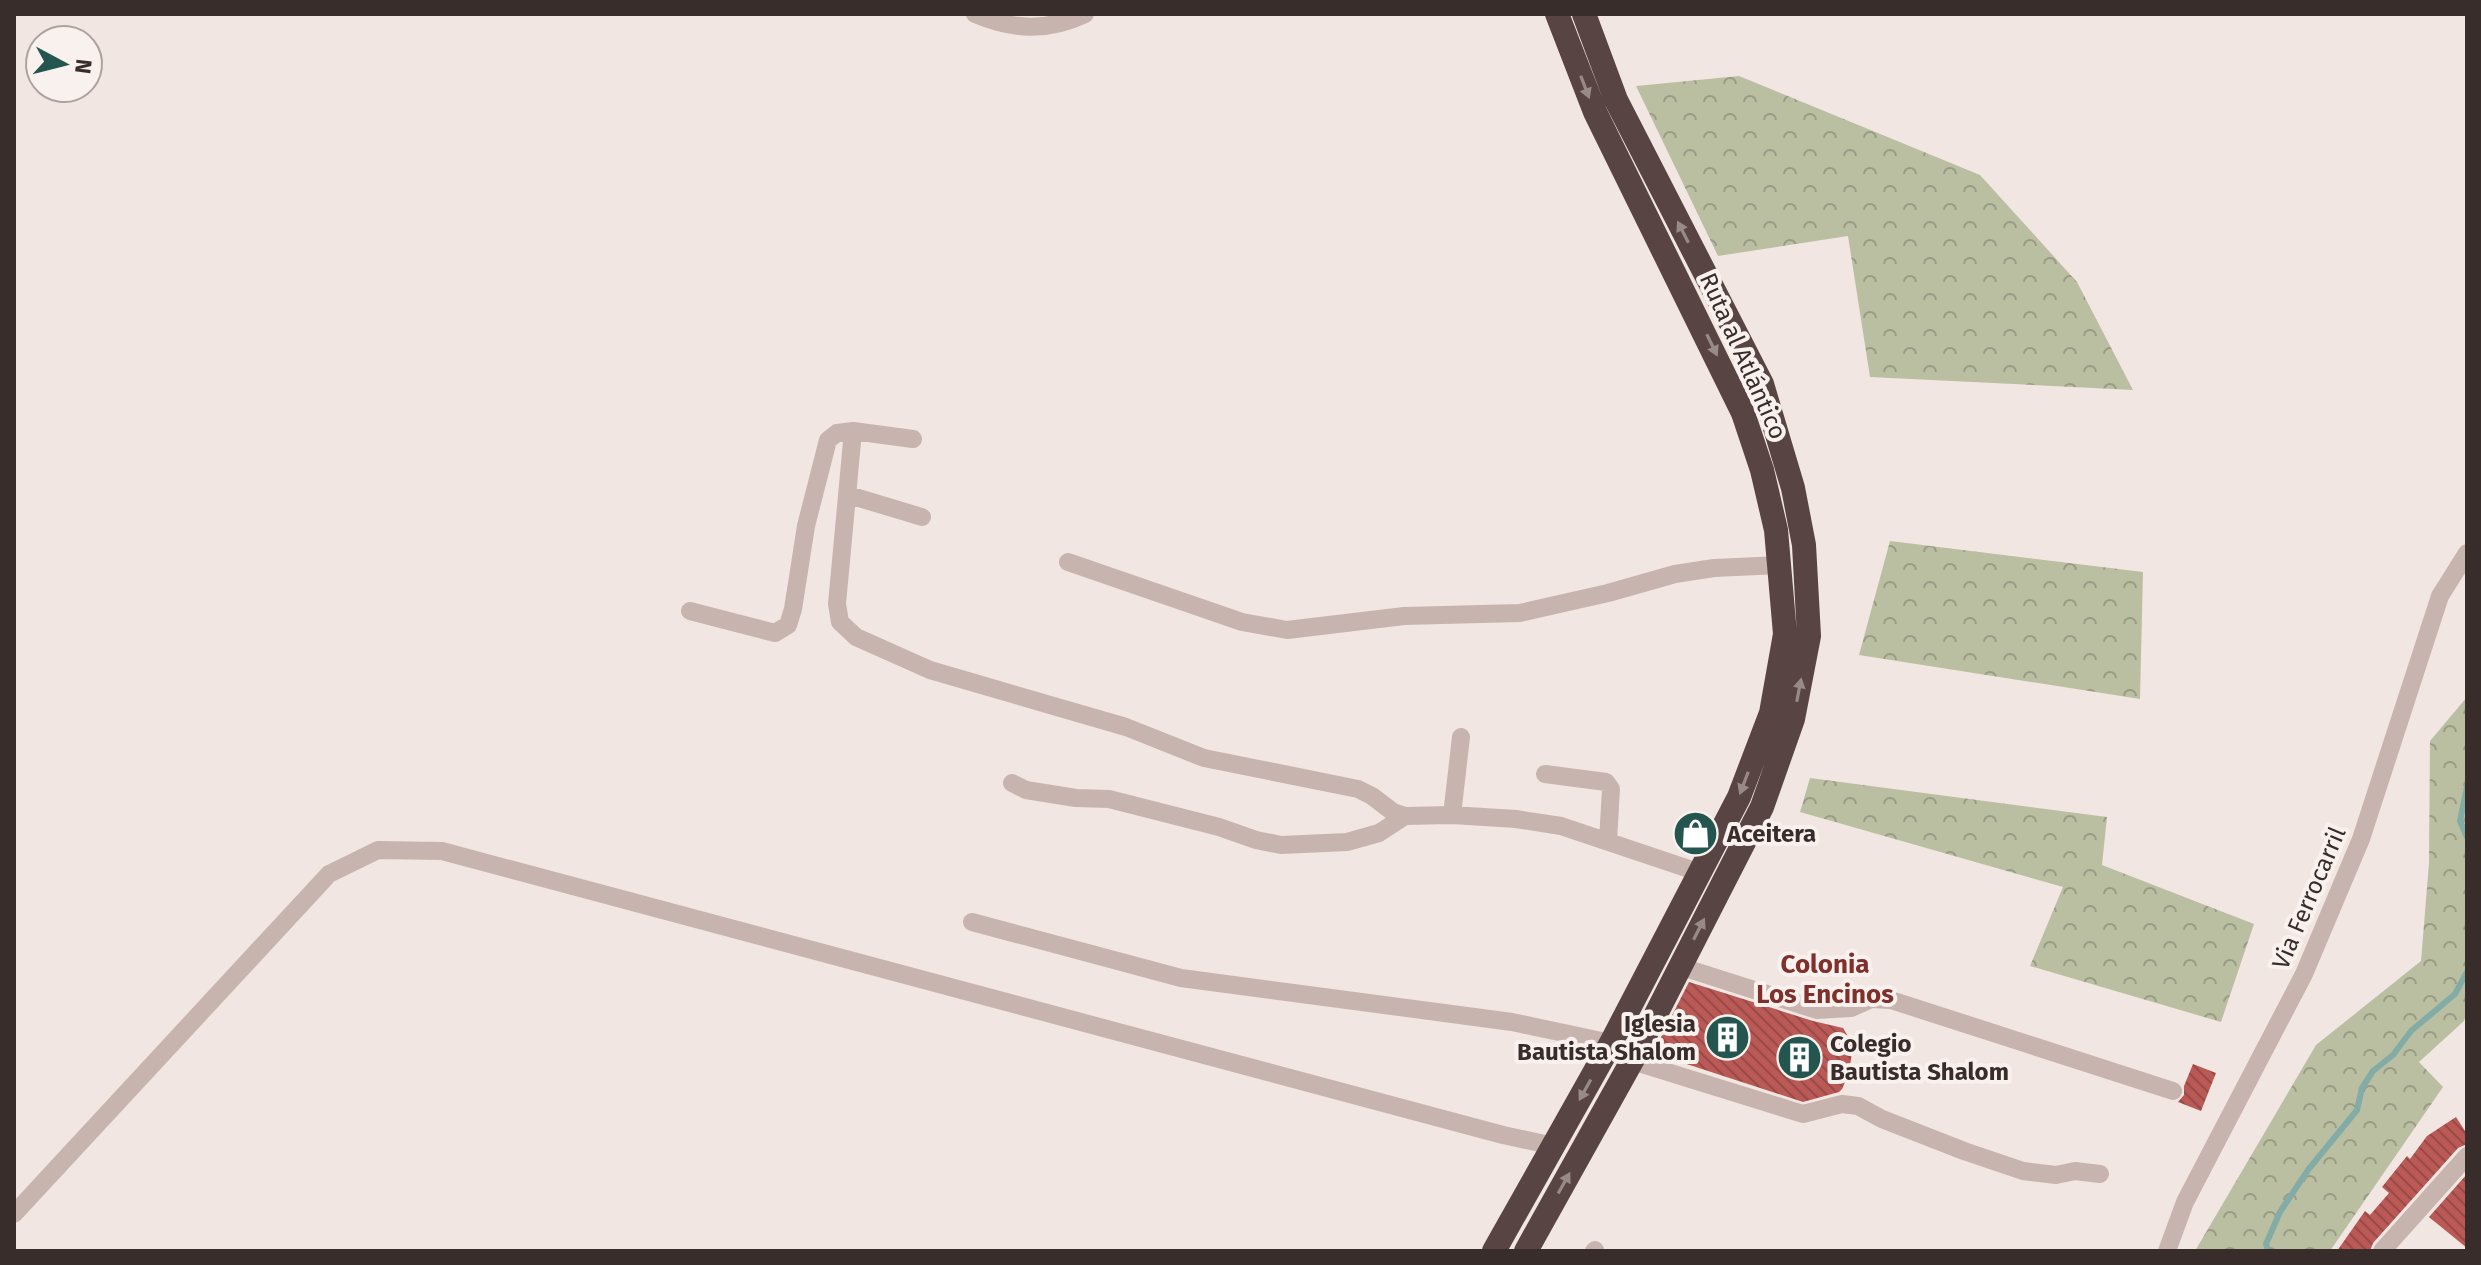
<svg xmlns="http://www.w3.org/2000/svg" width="2481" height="1265" viewBox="0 0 2481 1265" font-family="'Fira Sans',sans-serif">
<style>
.forest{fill:url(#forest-crowns)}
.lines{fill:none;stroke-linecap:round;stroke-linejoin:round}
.stream{stroke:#82aca5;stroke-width:6}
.building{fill:url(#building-back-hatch)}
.minor{stroke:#c8b4ae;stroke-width:18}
.highway{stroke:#584543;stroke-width:24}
.oneway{fill:#988a87}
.labels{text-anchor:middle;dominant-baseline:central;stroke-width:8;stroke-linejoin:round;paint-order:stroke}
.street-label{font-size:24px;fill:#382d2b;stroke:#f9f1ed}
.poi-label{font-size:24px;font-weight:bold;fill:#382d2b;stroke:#f9f1ed;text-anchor:start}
.neighbourhood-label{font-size:26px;font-weight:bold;fill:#7f2f2c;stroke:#f9f1ed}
</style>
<defs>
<pattern id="forest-crowns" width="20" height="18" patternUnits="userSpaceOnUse" patternTransform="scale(2)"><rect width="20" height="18" fill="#bbbfa2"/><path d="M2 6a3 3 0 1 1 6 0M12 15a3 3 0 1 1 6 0" fill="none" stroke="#999c84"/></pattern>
<pattern id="building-back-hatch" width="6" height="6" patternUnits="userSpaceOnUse" patternTransform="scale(2)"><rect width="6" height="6" fill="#ba5956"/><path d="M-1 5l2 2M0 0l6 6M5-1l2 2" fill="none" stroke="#984a47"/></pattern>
</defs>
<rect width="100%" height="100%" fill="#f1e6e1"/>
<!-- forest -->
<path class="forest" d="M1739,76L1980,175L2077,282L2133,390L1870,377L1848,236L1718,256L1636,86Z
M1890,541L2143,572L2140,699L1859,655Z
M2467,697V1011L2464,1021L2419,1062L2443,1087L2330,1251H2195L2316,1045L2421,961L2429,863L2430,741Z
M1810,778L2107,817L2102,865L2254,924L2221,1022L2030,966L2063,887L1800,812Z"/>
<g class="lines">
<!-- stream -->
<path class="stream" d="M2467,787L2460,821L2467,837
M2268,1251L2266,1244L2280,1212L2308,1170L2357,1110L2362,1088L2373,1071L2393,1055L2411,1031L2455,994L2467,972"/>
</g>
<!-- building -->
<path class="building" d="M1689,982L1813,1021L1843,1028L1851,1041L1852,1052L1849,1073L1842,1089L1839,1092L1803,1102L1653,1053Z
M2193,1064L2216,1073L2201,1111L2178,1102L2184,1095V1086Z
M2456,1117L2467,1134V1144L2458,1148L2373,1243L2370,1251H2337L2365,1211L2370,1215L2389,1193L2382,1187L2407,1156L2410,1159L2427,1136Z
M2467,1174V1248L2429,1217Z"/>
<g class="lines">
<!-- minor -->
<path class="minor" d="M975,14C1013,30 1047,32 1085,14
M853,431L913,439
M849,495L922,517
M1068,562L1242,622L1287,630L1404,616L1520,613L1608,593L1675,574L1714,568L1780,565
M690,611L775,633L788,625L793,609L806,526L828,440L837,433L853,431L837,604L840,622L856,637L930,670L1126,727L1204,758L1358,789L1372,796L1393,812L1405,816L1452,815L1516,819L1561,826L1698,872
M1545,774L1606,782L1611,789L1608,841
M1012,783L1026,790L1076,798L1109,799L1219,827L1256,840L1281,845L1347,842L1379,833L1405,816
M1452,815L1461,737
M972,922L1181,978L1512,1022L1611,1043
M1679,966L1817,1010L1851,1008L1871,999L1891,1000L2173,1091
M1632,1061L1803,1114L1842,1104L1858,1106L1882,1119L1964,1151L2023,1171L2056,1175L2075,1171L2100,1174
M14,1214L329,874L378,850L442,851L1503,1135L1554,1146
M1594,1251L1595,1250
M2167,1251L2185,1202L2304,974L2361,839L2440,596L2467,553
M2382,1251L2467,1156"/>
<!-- highway -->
<path class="highway" d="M1494,1251L1611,1043L1739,797L1771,713L1785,634L1776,530L1762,470L1743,413L1595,112L1557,14
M1526,1251L1632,1061L1762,807L1793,719L1809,636L1804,545L1793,488L1762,384L1616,100L1584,14"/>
</g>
<!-- one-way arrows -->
<defs><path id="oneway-solid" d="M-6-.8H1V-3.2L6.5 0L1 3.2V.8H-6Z" transform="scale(2)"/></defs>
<g class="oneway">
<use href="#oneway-solid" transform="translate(1585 87) rotate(69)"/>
<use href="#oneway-solid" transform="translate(1683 232) rotate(-117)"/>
<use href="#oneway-solid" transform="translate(1712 345) rotate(64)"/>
<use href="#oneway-solid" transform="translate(1799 690) rotate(-79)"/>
<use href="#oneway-solid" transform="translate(1744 783) rotate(111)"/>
<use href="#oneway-solid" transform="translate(1699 929) rotate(-63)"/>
<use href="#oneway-solid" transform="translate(1585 1090) rotate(119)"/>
<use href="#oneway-solid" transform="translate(1564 1183) rotate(-61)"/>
</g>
<!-- icons -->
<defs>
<symbol id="shop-disc" viewBox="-11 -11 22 22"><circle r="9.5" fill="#25554f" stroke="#f9f1ed"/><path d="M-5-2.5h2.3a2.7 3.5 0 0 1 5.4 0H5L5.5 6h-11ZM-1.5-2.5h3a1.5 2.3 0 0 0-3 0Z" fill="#fff"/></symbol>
<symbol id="building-disc" viewBox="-11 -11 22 22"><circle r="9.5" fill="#25554f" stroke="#f9f1ed"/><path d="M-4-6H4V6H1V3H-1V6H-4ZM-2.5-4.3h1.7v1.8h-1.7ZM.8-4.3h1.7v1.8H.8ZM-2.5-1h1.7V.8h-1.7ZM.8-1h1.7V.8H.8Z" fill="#fff"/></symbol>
</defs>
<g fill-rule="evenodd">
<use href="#shop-disc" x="1670" y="808" width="51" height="51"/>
<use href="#building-disc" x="1702" y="1012" width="51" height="51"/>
<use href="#building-disc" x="1774" y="1032" width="51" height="51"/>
</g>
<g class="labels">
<!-- street labels -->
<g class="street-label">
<text transform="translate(1743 356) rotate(66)">Ruta al Atlántico</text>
<text transform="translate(2309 898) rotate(-67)">Via Ferrocarril</text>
</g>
<!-- poi labels -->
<g class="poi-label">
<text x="1727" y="834">Aceitera</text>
<text x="1696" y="1024" text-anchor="end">Iglesia<tspan x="1696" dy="28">Bautista Shalom</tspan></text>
<text x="1830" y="1044">Colegio<tspan x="1830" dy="28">Bautista Shalom</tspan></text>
</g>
<!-- neighbourhood labels -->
<g class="neighbourhood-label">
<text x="1825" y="964">Colonia<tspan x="1825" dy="30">Los Encinos</tspan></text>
</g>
</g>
<!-- border -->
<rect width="2481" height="1265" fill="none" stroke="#382d2b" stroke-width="32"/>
<!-- north arrow -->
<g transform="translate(64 64) rotate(97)"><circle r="38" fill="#f9f1ed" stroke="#aca39f" stroke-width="2"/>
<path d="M0-6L14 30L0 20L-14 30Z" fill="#25554f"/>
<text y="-12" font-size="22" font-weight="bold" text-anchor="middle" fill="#382d2b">N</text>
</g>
</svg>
